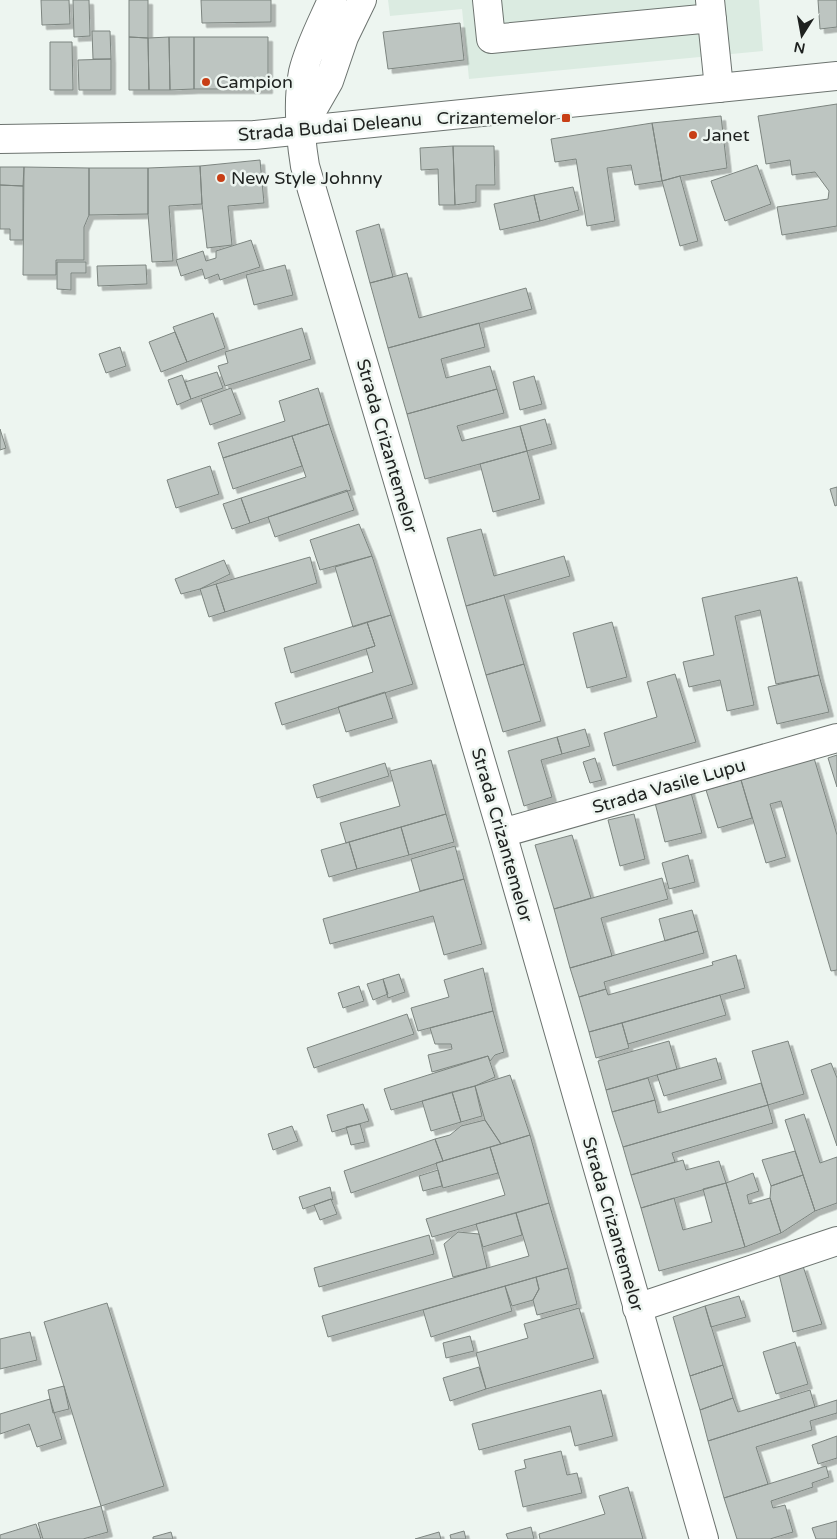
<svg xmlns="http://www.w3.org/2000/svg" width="837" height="1539" viewBox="0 0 837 1539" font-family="'Varela Round',sans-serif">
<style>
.built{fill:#dbebe1}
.building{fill:#bdc5c1;stroke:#7d8580;filter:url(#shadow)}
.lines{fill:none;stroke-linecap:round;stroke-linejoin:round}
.minor-casing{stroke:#6c736f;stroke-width:30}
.major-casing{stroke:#6c736f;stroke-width:30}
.minor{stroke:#fff;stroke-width:28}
.major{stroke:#fff;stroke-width:28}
.poi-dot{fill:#c83f16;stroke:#edf5f0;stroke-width:2}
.labels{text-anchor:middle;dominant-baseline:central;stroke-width:5;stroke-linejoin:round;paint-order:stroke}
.poi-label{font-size:18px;fill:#1e211f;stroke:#edf5f0;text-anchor:start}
.street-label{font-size:18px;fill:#1e211f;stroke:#edf5f0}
</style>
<defs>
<filter id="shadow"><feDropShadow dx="4.5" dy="4.5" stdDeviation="0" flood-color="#0004"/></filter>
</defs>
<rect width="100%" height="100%" fill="#edf5f0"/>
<!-- built -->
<path class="built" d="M388,0H759L763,51L469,79L462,9L390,16Z"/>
<!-- building -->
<path class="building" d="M41,0H69L70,24L42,25Z
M73,0H89L90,36L74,37Z
M129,0H148V38L129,37Z
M201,0H271V22L202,23Z
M818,0H837V27L820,29Z
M460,23L464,60L388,69L383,32Z
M92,31H110L111,59H93Z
M129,37L148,38L149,90H129Z
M169,37L170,90H149L148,38Z
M169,37H194V89L170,90Z
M194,37H268V89H194Z
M50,42H72L73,90H50Z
M111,59V90H79L78,60Z
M837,104V226L782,235L777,207L828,199L829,191L815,172L792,175L790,160L766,164L758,116Z
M721,116L727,168L680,176L662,181L652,123Z
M652,123L662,181L635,185L631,165L607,168L615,221L587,226L576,159L555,162L551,139Z
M453,146H494L495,185H476V202L455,205Z
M453,146L455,205H439L438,169L421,170L420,148Z
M260,160L264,203L228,206L232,245L207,248L202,204L200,166Z
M757,165L771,204L725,221L711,181Z
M200,166L202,204L169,206L173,261L152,262L148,214V168Z
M0,167H24L23,186L0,185Z
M24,167L89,168V215L84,227V260H56V275H23Z
M89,168H148V214L89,215Z
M680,176L698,241L680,246L662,181Z
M0,185L23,186V240H10V229H0Z
M573,187L579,210L540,221L534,195Z
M534,195L540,221L500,230L494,204Z
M379,224L393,277L370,283L356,231Z
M251,240L260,267L220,280L218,274L205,279L202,269L181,276L176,260L203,251L206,261L216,258V251Z
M57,262H86V273H71V290L57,289Z
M146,265L147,284L98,286L97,266Z
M285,265L293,295L254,305L246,275Z
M407,273L419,318L526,288L532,309L388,348L370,283Z
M213,313L225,348L187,362L173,327Z
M479,323L485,347L441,359L446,378L490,366L497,389L407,414L388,348Z
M302,328L311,359L225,386L218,366L228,363L225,352Z
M175,332L187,362L161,372L149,342Z
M120,347L126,366L106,373L99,354Z
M217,372L223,388L191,399L185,382Z
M182,375L191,399L177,405L168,380Z
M534,376L542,404L520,410L513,382Z
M231,388L241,414L210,425L201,399Z
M318,388L329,424L223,458L218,443L285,421L279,401Z
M497,389L504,413L457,426L462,441L520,426L527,451L425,479L407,414Z
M545,419L552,444L527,451L520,426Z
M329,424L351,490L250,523L241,498L306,477L292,436Z
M0,429L6,448L0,450Z
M292,436L302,466L233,489L223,458Z
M527,451L540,499L493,512L480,464Z
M210,466L219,494L176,508L167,480Z
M837,487V505L835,506L830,489Z
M347,490L354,510L275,537L268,517Z
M241,498L250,523L232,529L223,504Z
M359,524L372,556L320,570L310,540Z
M481,529L494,576L564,556L570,576L466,606L447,538Z
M372,556L391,615L353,627L335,567Z
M310,557L317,583L225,612L216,584Z
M224,560L230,574L200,589L181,594L175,579Z
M797,577L819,675L776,684L760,610L735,616L754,705L727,711L720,680L689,687L683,662L714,655L702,598Z
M216,584L225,612L209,617L200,589Z
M504,595L524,664L486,675L466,606Z
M391,615L413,684L282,725L275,703L373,672L366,649L375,646L367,622Z
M367,622L375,646L291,673L284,648Z
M612,622L627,677L587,688L573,633Z
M524,664L541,721L503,732L486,675Z
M675,674L696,742L613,766L604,733L657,717L647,682Z
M819,675L829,712L777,724L768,687Z
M385,692L393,718L346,732L338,707Z
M585,729L590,746L562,754L557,737Z
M557,737L562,754L541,760L552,797L524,806L508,751Z
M837,755V787L828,758Z
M595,758L602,780L590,783L583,762Z
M814,758L837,835V970L831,971L781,801L770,804L786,857L766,863L741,780Z
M431,760L446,814L346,843L340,823L400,806L390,771Z
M385,763L389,776L317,798L313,785Z
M741,780L752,818L718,828L706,790Z
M690,789L702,833L665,842L654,799Z
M446,814L454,842L409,855L401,827Z
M634,814L645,859L620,866L608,820Z
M401,827L409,855L357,869L349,842Z
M572,835L591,898L554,909L535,845Z
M349,842L357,869L329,877L321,850Z
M455,846L464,879L420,891L411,859Z
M688,855L695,882L669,889L662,863Z
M662,878L668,899L601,918L612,956L570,968L554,909Z
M464,879L482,944L444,955L433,916L330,944L323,919Z
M692,910L698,931L665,941L659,919Z
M698,931L704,953L604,982L606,989L579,997L570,968Z
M736,955L745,988L589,1032L579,997L606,989L608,995L713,965L712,962Z
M483,968L493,1011L418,1031L411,1008L449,997L444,980Z
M399,974L405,992L388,998L383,979Z
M383,979L388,994L373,1000L367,984Z
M359,986L364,1001L343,1008L338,993Z
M720,995L726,1015L628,1044L622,1023Z
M493,1011L504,1052L495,1055L490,1061L488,1056L432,1072L428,1055L452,1049L451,1044H435L430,1028Z
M407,1014L414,1034L314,1068L307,1048Z
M622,1023L629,1048L596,1058L589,1032Z
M669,1041L677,1069L606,1090L598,1061Z
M788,1041L804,1094L768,1105L752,1051Z
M488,1056L495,1077L475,1086L391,1110L384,1089Z
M716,1058L722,1079L664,1096L657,1075Z
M831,1063L837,1078V1146L811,1070Z
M510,1075L530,1135L501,1144L485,1120L475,1086Z
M648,1078L655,1100L612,1112L606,1090Z
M761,1083L768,1105L623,1147L612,1112L655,1100L658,1113Z
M475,1086L482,1116L461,1122L452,1092Z
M452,1092L461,1122L431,1131L422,1101Z
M363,1104L369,1121L332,1132L327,1115Z
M768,1105L773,1123L672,1153L675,1162L631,1175L623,1147Z
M804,1114L820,1163L837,1157V1203L815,1211L785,1120Z
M485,1120L501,1144L443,1161L435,1139L450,1135L461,1126Z
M360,1124L365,1142L351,1145L346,1127Z
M292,1126L298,1141L273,1150L268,1134Z
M530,1135L549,1203L432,1237L426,1219L505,1195L490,1147Z
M435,1139L443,1161L351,1193L344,1171Z
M490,1147L498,1173L443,1188L436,1163Z
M795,1151L803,1175L771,1186L762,1160Z
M683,1160L686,1170L719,1161L726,1183L641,1208L631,1175Z
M438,1170L442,1186L423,1191L419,1176Z
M753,1173L759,1191L747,1195L749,1204L770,1198L781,1233L745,1247L726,1183Z
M803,1175L815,1211L781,1233L770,1198L771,1186Z
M726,1183L745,1247L659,1271L641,1208L674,1198L683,1230L712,1222L703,1189Z
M330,1187L333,1200L331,1199L303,1209L299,1197Z
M331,1199L337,1214L320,1220L314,1205Z
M549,1203L568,1268L328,1337L322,1316L529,1256L516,1213Z
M516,1213L522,1235L483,1247L476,1224Z
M458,1232L479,1234L487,1268L453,1277L444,1244Z
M429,1235L434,1254L319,1287L314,1268Z
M803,1266L822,1324L793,1332L779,1274Z
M568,1268L577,1304L537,1315L533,1300L539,1289L536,1277Z
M536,1277L539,1289L533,1300L512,1306L505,1286Z
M505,1286L512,1311L431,1337L423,1310Z
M739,1296L746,1317L711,1327L705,1306Z
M107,1303L164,1486L101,1506L44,1322Z
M705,1306L723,1365L690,1376L673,1317Z
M579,1308L594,1358L486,1389L476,1353L528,1338L524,1324Z
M30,1332L37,1360L0,1369V1339Z
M470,1336L474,1351L446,1358L443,1343Z
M795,1342L808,1384L776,1394L763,1352Z
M723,1365L733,1398L700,1410L690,1376Z
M479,1367L486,1389L450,1401L443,1378Z
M64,1386L69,1409L53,1413L48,1390Z
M601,1390L613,1436L575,1446L570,1426L479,1450L472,1424Z
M810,1390L815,1407L708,1441L700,1410L733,1398L738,1412Z
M50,1399L62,1439L37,1447L29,1424L0,1434V1414Z
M837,1400V1413L810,1421L812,1430L756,1447L768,1484L724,1498L708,1441Z
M837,1436V1458L818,1464L812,1445Z
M561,1451L567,1475L577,1473L582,1493L523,1507L515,1471L526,1468L524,1460Z
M826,1466L829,1477L812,1483L813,1487L771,1501L773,1508L785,1505L793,1532L770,1539H737L724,1498Z
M628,1487L643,1539H540L539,1534L605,1514L599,1496Z
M101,1506L108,1532L83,1539H43L38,1523Z
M837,1521V1539H816L812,1528Z
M36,1524L41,1539H0V1535Z
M531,1527L534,1539H508L506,1534Z
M464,1531L466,1539H451L450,1535Z
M171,1532L173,1539H153V1537Z
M439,1532L441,1539H415Z"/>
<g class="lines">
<defs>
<path id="minor" d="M332,0C322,23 309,47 303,72C297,103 300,135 305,166L502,833L704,1539
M487,0L491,39L712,18
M710,0L719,88
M302,128L329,81L344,37L362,0
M502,833L837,738
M637,1308L837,1241"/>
<path id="major" d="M0,139L254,135L837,76"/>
</defs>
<!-- minor casing -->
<use href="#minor" class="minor-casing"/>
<!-- major casing -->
<use href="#major" class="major-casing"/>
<!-- minor -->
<use href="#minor" class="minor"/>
<!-- major -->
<use href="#major" class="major"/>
</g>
<!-- markers -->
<g class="poi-dot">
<circle cx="206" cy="82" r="5"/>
<rect x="561" y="113" width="10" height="10" rx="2.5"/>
<circle cx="693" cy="135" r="5"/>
<circle cx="221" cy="178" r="5"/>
</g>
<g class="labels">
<!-- poi labels -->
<g class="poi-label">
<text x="216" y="82">Campion</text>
<text x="556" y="118" text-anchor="end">Crizantemelor</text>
<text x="703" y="135">Janet</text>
<text x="231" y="178">New Style Johnny</text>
</g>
<!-- street labels -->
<g class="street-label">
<text transform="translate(330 127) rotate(-5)">Strada Budai Deleanu</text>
<text transform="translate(387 446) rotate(74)">Strada Crizantemelor</text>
<text transform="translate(669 786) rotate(-16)">Strada Vasile Lupu</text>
<text transform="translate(502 835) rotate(74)">Strada Crizantemelor</text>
<text transform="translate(613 1224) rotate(74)">Strada Crizantemelor</text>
</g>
</g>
<!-- north arrow -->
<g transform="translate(802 35) rotate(191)" stroke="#edf5f0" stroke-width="4" paint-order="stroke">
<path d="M0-4L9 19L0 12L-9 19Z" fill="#1e211f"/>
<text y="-8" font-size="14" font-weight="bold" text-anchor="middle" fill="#1e211f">N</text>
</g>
</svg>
